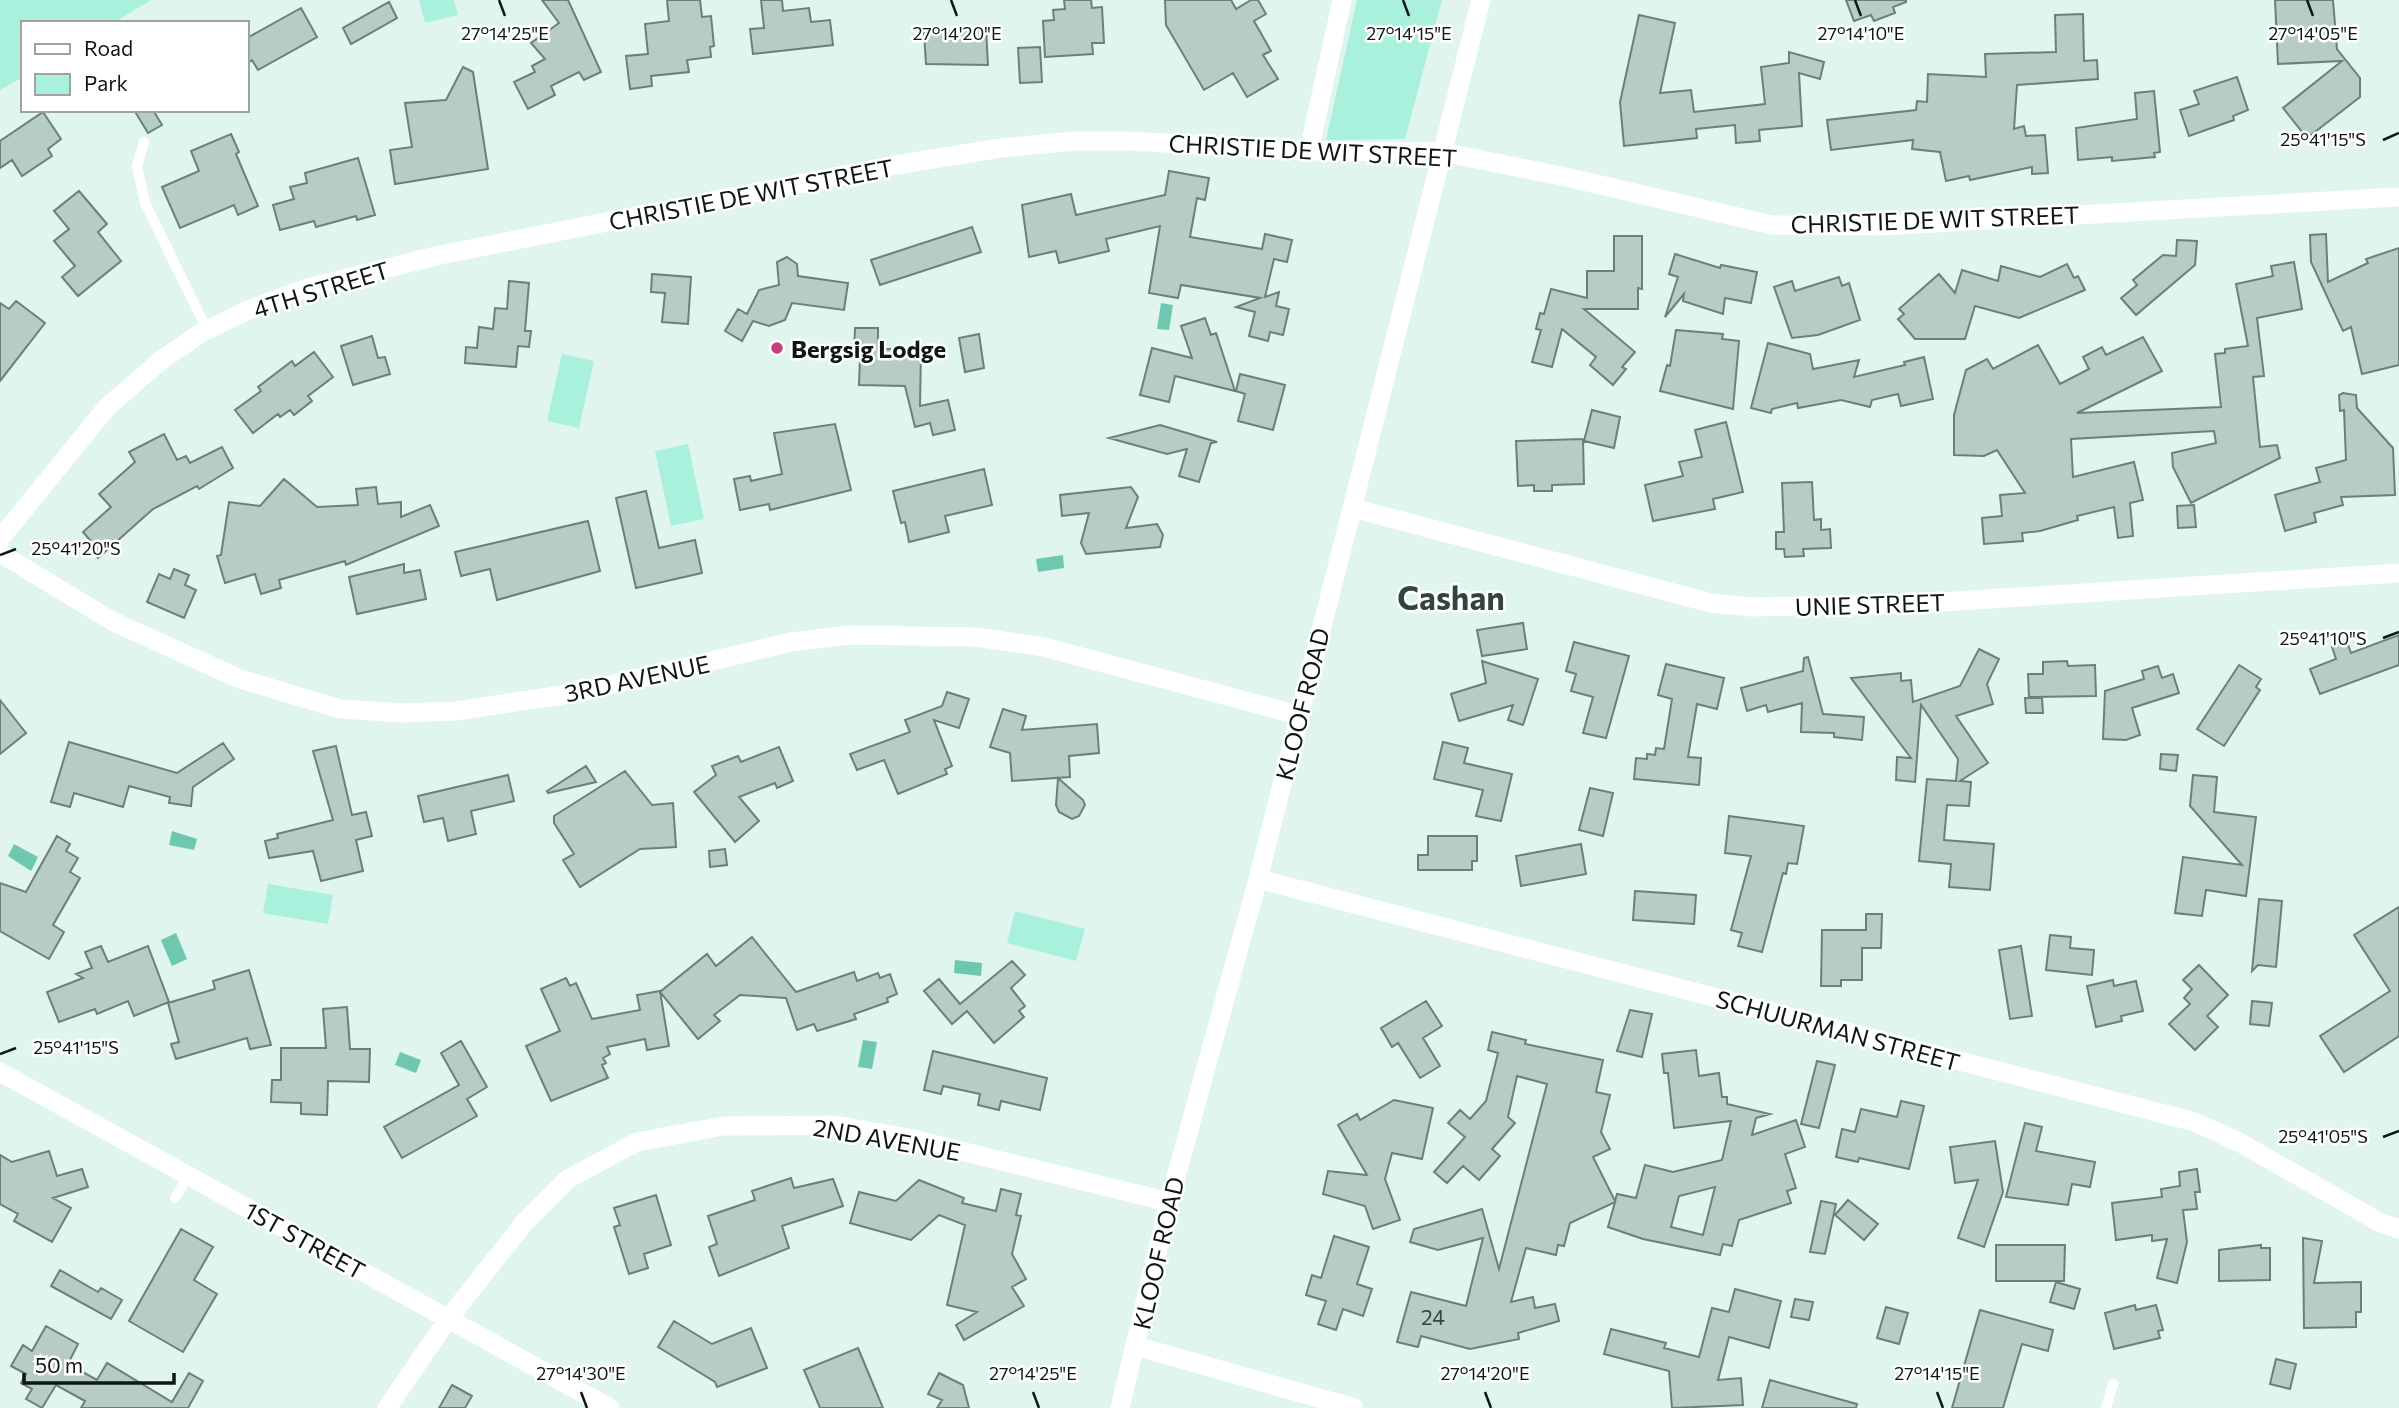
<svg xmlns="http://www.w3.org/2000/svg" width="2399" height="1408" viewBox="0 0 2399 1408" font-family="Commissioner,sans-serif">
<style>
.green{fill:#a9f1dc}
.water{fill:#6ec8b0}
.building{fill:#b6ccc5;stroke:#6c807a;stroke-width:2;fill-rule:evenodd}
.lines{fill:none;stroke-linecap:round;stroke-linejoin:round}
.lane{stroke:#fff;stroke-width:10}
.street{stroke:#fff;stroke-width:19}
.ticks{fill:none;stroke:#0f1715;stroke-width:2.5}
.poi-dot{fill:#c53f80;stroke:#fff;stroke-width:2.5}
.labels{text-anchor:middle;dominant-baseline:central;stroke-width:5;stroke-linejoin:round;paint-order:stroke}
.number-label{font-size:21px;fill:#394441}
.street-label{font-size:24px;fill:#0f1715;stroke:#fff}
.poi-label{font-size:24px;font-weight:bold;fill:#0f1715;stroke:#fff;text-anchor:start}
.district-label{font-size:32px;font-weight:bold;fill:#32443f;stroke:#fff}
.ticks-label{font-size:18px;text-anchor:middle;fill:#0f1715;stroke:#fff;stroke-width:5;stroke-linejoin:round;paint-order:stroke}
</style>
<rect width="100%" height="100%" fill="#dff5ed"/>
<!-- green -->
<path class="green" d="M0,0H151L113,23H23V77L0,90Z
M419,0H454L458,15L425,23Z
M1357,0H1442L1405,139L1326,140Z
M562,354L594,361L579,428L547,421Z
M688,444L704,519L671,526L655,451Z
M268,884L333,895L328,924L263,913Z
M1015,911L1085,929L1076,961L1007,943Z"/>
<!-- water -->
<path class="water" d="M1161,303L1173,305L1169,330L1157,329Z
M1063,555L1064,568L1038,572L1036,559Z
M172,831L197,839L194,850L169,845Z
M14,844L38,857L31,871L8,856Z
M176,933L187,959L172,966L161,940Z
M955,960L982,963L981,976L954,973Z
M863,1040L877,1042L872,1069L858,1067Z
M400,1052L421,1060L416,1073L395,1065Z"/>
<!-- building -->
<path class="building" d="M542,0H568L601,72L584,80L579,72L551,86L555,95L528,109L514,82L535,72L532,66L545,59L531,43L559,23Z
M667,0H700L702,17L711,16L714,46L710,47L711,57L687,60L689,72L651,76L652,86L630,89L626,56L648,54L645,24L669,21Z
M761,0H782L783,11L809,8L811,22L830,20L833,45L753,54L750,29L764,28Z
M1064,0H1091L1092,8L1102,7L1104,43H1092L1093,54L1045,57L1043,21L1054,20L1053,10L1065,9Z
M1165,0H1231L1236,9L1251,0H1258L1266,14L1254,21L1271,51L1263,55L1278,79L1247,97L1233,73L1204,90L1166,25Z
M1846,0H1906V2L1893,7L1895,13L1874,21L1871,15L1854,21Z
M2275,0H2333L2337,49L2360,78V97L2307,138L2283,108L2342,61L2278,64Z
M389,2L397,18L351,44L343,28Z
M301,8L317,37L258,70L252,60L247,63V38Z
M2083,14L2084,61L2097,60L2098,79L2017,85L2014,129L2024,126L2026,136L2045,135L2048,173L2032,174V167L1970,180L1969,176L1946,181L1940,152L1912,149L1913,140L1831,150L1827,120L1916,110L1917,101L1927,102L1928,74L1986,77L1985,54L2056,52L2055,15Z
M1639,15L1675,23L1660,93L1691,90L1694,112L1765,104L1761,67L1789,63V52L1824,62L1820,79L1799,73L1802,126L1759,130L1760,141L1736,143L1735,125L1696,129L1697,138L1624,146L1620,102Z
M986,29L988,65L926,64L924,33Z
M1040,47L1042,82L1020,83L1018,48Z
M463,67L473,72L488,169L395,184L390,150L412,147L405,103L446,100Z
M2237,77L2248,110L2233,116L2234,120L2189,136L2180,110L2199,104L2194,91Z
M2154,91L2160,152L2154,153L2155,157L2112,161V157L2078,160L2076,128L2137,119L2135,93Z
M134,110H153L162,125L148,133Z
M43,112L61,139L48,149L52,156L22,176L12,160L0,168V141Z
M231,134L239,152L236,154L258,206L238,215L234,205L180,228L162,187L199,171L191,151Z
M358,158L375,215L357,220L356,216L316,227L314,221L280,230L273,205L294,199L290,187L307,183L305,173Z
M1169,171L1209,178L1205,200L1197,198L1190,237L1262,249L1265,234L1292,240L1287,262L1274,259L1265,297L1279,292L1276,306L1289,309L1283,335L1270,332L1268,341L1249,336L1255,312L1236,307L1260,298L1181,285L1178,298L1149,293L1160,226L1106,239L1109,251L1059,263L1056,251L1029,257L1022,205L1071,194L1076,215L1165,195Z
M79,191L107,224L98,232L121,261L78,296L62,277L75,266L54,241L69,229L54,211Z
M972,227L981,252L880,285L871,260Z
M2326,234L2328,282L2368,263L2366,259L2399,248V365L2362,374L2351,327L2343,331L2311,262L2310,235Z
M1614,236H1642V289L1638,288V309H1584L1635,352L1622,367L1626,369L1613,385L1590,365L1596,357L1562,329L1552,367L1532,362L1541,330L1536,329L1540,313L1544,314L1551,289L1587,298V271H1614Z
M2177,240L2197,241L2195,265L2136,315L2121,298L2137,285L2133,280L2163,255L2176,256Z
M1675,254L1720,268L1721,265L1757,272L1751,303L1725,298L1723,314L1683,301L1684,294L1665,317L1678,277L1669,274Z
M787,257L797,264L798,276L848,283L844,310L792,303L785,320L769,326L753,321L742,341L725,331L738,309L747,314L759,290L779,285L777,262Z
M2294,262L2302,309L2257,318L2264,376L2253,377L2260,447L2277,445L2280,458L2191,503L2173,467L2172,453L2216,443L2214,431L2071,439L2073,477L2134,462L2143,500L2130,503L2133,536L2118,538L2114,507L2077,516L2078,520L2040,531L2022,533L2023,541L1984,544L1982,518L2002,516L2000,495L2025,493L1997,450L1984,456L1954,455V415L1966,370L1987,359L1993,369L2038,345L2060,384L2089,369L2083,357L2102,347L2106,355L2143,337L2162,371L2077,413L2221,407L2215,354L2225,353V349L2248,346L2236,284L2273,276L2271,266Z
M2067,264L2074,278L2078,276L2085,290L2019,318L1975,306L1965,339H1915L1898,319L1904,314L1899,309L1939,274L1955,293L1962,270L1998,281L2001,266L2040,277Z
M652,274L691,277L688,324L662,322L665,293L651,292Z
M1839,277L1842,286L1849,283L1860,320L1818,335L1792,338L1774,287L1792,281L1795,291Z
M509,281L529,283L525,331H531L529,347L518,346L516,367L465,363L466,347L477,348L479,327L493,329L495,308L507,309Z
M16,301L45,323L0,381V303L9,309Z
M1205,318L1211,335L1216,333L1235,391L1175,376L1169,402L1140,395L1152,348L1192,358L1181,326Z
M855,328H878V349H921L920,406L948,400L955,430L933,435L930,423L915,427L905,386L859,385L860,357H854Z
M1676,330L1723,334L1722,339L1739,341L1733,409L1660,391L1667,365L1670,366Z
M979,334L984,368L965,372L959,338Z
M372,336L378,358L385,357L390,374L353,385L341,346Z
M1768,343L1810,354L1813,369L1859,360L1854,377L1905,365L1904,362L1924,357L1933,399L1901,406L1898,394L1872,400L1870,407L1841,400L1798,408L1797,403L1772,409L1771,413L1751,408Z
M314,352L333,377L308,396L312,401L294,415L290,410L280,417L278,414L253,433L235,410L261,391L258,387L292,361L295,366Z
M1240,374L1285,385L1273,430L1238,421L1245,394L1236,391Z
M2343,393L2356,395L2357,408L2393,448L2395,495L2341,497L2343,505L2314,513L2316,522L2285,531L2275,495L2320,482L2316,468L2346,460L2344,410L2340,411L2339,395Z
M1592,410L1620,417L1614,448L1584,441Z
M1726,422L1743,492L1713,499L1715,509L1653,521L1645,485L1683,476L1679,462L1702,457L1695,430Z
M835,424L851,490L770,510L769,504L740,510L734,479L750,476L751,481L782,474L774,433Z
M1160,425L1217,442L1211,443L1199,482L1179,476L1187,449L1167,454L1109,438Z
M164,434L177,460L186,456L190,463L222,447L233,468L199,489L197,486L153,509L98,558L86,544L90,540L83,532L111,507L99,494L135,462L129,452Z
M1583,439L1584,484L1552,485V491H1534V485L1518,486L1516,441Z
M984,469L992,505L945,516L949,532L909,542L905,522L901,523L893,491Z
M284,479L317,507L358,505L356,489L376,487L378,504L401,502V517L430,505L439,526L346,565L345,561L279,580L281,588L261,594L255,574L225,583L217,556L221,555L229,502L260,506Z
M1812,482L1814,520L1821,519V530L1830,529L1831,548L1803,549L1804,556L1785,557L1784,549H1776V532H1784L1782,483Z
M1131,487L1138,497L1126,528L1157,524L1163,535L1160,547L1086,554L1081,543L1089,513L1062,516L1060,495Z
M646,491L659,548L695,540L702,573L636,588L616,498Z
M2194,505L2196,527L2178,528L2177,506Z
M588,521L600,571L497,600L490,569L461,576L455,552Z
M404,564V573L420,570L426,599L357,614L349,577Z
M174,569L189,575L185,585L196,590L184,618L147,602L159,574L170,579Z
M1523,623L1527,649L1482,656L1477,630Z
M2399,635V665L2320,694L2310,669L2336,659L2332,647L2347,642L2351,653Z
M1574,642L1629,656L1606,738L1583,733L1593,697L1571,691L1576,674L1566,671Z
M1979,649L1999,659L1987,684L1993,704L1956,716L1988,763L1960,781L1971,782L1969,806L1947,805L1944,840L1994,844L1990,890L1949,887L1951,864L1919,861L1927,779L1956,781L1958,759L1921,705L1915,782L1896,780L1897,757L1911,758L1851,678L1901,673V681L1911,680L1913,702L1960,686Z
M1808,657L1823,714L1864,717L1862,740L1834,737V733L1801,732L1802,703L1768,712L1766,705L1747,711L1741,688L1803,671L1804,658Z
M1482,661L1538,679L1523,725L1508,720L1513,705L1459,721L1451,694L1486,683Z
M2067,661L2068,666L2095,665L2096,696L2029,697L2028,674H2043V662Z
M1666,664L1724,678L1717,709L1697,704L1688,757L1701,758L1699,785L1634,779L1636,758L1647,759V754L1655,755L1656,748L1664,749L1672,699L1658,695Z
M2239,665L2261,679L2256,687L2260,690L2224,746L2197,729Z
M2158,666L2162,678L2173,674L2179,693L2132,708L2140,735L2126,740L2103,739L2105,691L2144,679L2142,671Z
M947,692L969,699L959,728L934,720L952,766L945,769L947,774L898,794L884,760L857,770L850,754L910,732L905,720L942,706Z
M2025,698H2042L2043,713H2026Z
M0,700L26,733L0,754Z
M1003,709L1026,716L1022,730L1097,724L1099,753L1069,756L1070,777L1012,781L1010,753L990,747Z
M69,742L177,773L223,743L234,759L193,787L191,806L169,803L170,797L129,786L123,807L74,793L70,807L51,802Z
M1443,742L1468,748L1464,763L1512,774L1501,821L1476,816L1483,790L1434,779Z
M336,746L352,815L366,812L372,836L356,840L363,871L321,881L313,851L269,858L265,841L278,838L277,834L333,820L313,751Z
M779,747L793,781L777,788L775,783L739,797L759,821L735,842L694,792L716,775L712,766L738,756L741,762Z
M2161,754L2178,755L2176,771L2160,769Z
M586,766L596,782L548,793L547,791Z
M625,771L652,805L673,803L676,847L640,849L580,887L563,860L574,854L554,823V816Z
M508,775L514,801L471,811L476,834L448,841L443,818L424,822L418,796Z
M2193,775L2217,777L2214,812L2256,817L2246,896L2206,890L2202,916L2175,913L2183,857L2242,865L2190,806Z
M1058,778L1083,800L1085,805L1079,816L1072,819L1059,812L1056,805Z
M1590,788L1613,793L1603,836L1579,830Z
M1729,816L1804,826L1797,864L1788,863L1786,874L1783,873L1762,952L1738,946L1742,933L1731,930L1751,856L1725,853Z
M57,836L70,844L66,851L78,858L70,872L80,878L53,925L64,932L49,959L0,931V883L26,892Z
M1428,836H1477V861H1472V870H1418V855H1428Z
M1581,844L1586,874L1521,886L1516,856Z
M725,849L727,865L710,867L709,851Z
M1635,891L1696,895L1694,924L1633,920Z
M2259,899L2282,901L2276,967L2258,965L2252,971Z
M2399,907V1036L2344,1072L2320,1036L2390,991L2354,935Z
M1866,914H1882L1881,948H1862V980H1841V986H1821L1822,930H1866Z
M2050,935L2071,937L2070,948L2094,950L2092,975L2046,970Z
M752,937L796,992L854,972L857,981L878,973L880,978L890,974L897,994L887,998L888,1002L854,1014L856,1019L817,1031L814,1024L797,1030L786,998L740,995L714,1015L720,1021L698,1039L660,992L707,954L716,966Z
M101,946L108,962L148,946L169,1002L134,1016L128,1001L97,1014L95,1009L59,1022L47,992L83,978L76,974L92,968L85,952Z
M2021,946L2032,1016L2010,1019L1999,950Z
M1012,961L1025,975L1011,988L1025,1006L1019,1011L1024,1017L994,1043L967,1011L952,1024L924,991L939,979L960,1004Z
M2199,965L2228,995L2207,1016L2218,1027L2195,1050L2169,1024L2190,1004L2184,998L2192,989L2183,980Z
M249,970L271,1045L250,1049L247,1038L176,1059L171,1044L179,1042L168,1003L215,989L213,981Z
M566,978L570,986L576,983L592,1019L640,1010L637,995L660,991L669,1046L647,1050L645,1039L607,1047L610,1054L603,1058L606,1063L602,1065L608,1078L551,1101L526,1046L560,1031L541,989Z
M2113,980L2114,986L2136,981L2143,1011L2121,1016L2122,1021L2096,1027L2087,986Z
M1426,1001L1442,1026L1423,1038L1440,1066L1420,1078L1398,1043L1392,1047L1381,1028Z
M2252,1001L2272,1003L2269,1026L2250,1024Z
M347,1007L350,1049H370L369,1082L328,1081L327,1115L301,1114V1103L271,1102L272,1080H281V1048H326L323,1009Z
M1630,1010L1652,1014L1642,1057L1617,1051Z
M1492,1032L1526,1040L1525,1044L1603,1060L1596,1092L1610,1095L1601,1132L1610,1149L1593,1157L1615,1201L1617,1194L1636,1198L1645,1165L1673,1172L1722,1160L1731,1121L1674,1128L1668,1073H1664L1662,1054L1696,1050L1699,1076L1719,1073L1722,1097H1727V1104L1770,1114L1756,1118L1752,1135L1796,1120L1805,1147L1785,1154L1796,1188L1787,1191L1791,1203L1739,1220L1732,1246L1723,1244L1720,1255L1643,1239L1608,1227L1615,1202L1570,1223L1564,1246L1558,1245L1556,1255L1526,1248L1511,1302L1533,1297L1535,1308L1555,1304L1559,1321L1518,1333L1519,1339L1470,1349L1421,1336L1418,1347L1397,1342L1411,1292L1466,1306L1483,1238L1438,1250L1410,1242L1414,1229L1482,1209L1499,1269L1547,1084L1517,1076L1508,1117L1515,1123L1492,1149L1500,1156L1479,1180L1463,1166L1447,1183L1434,1172L1465,1137L1448,1123L1460,1110L1470,1119L1486,1101L1498,1053L1488,1050ZM1715,1187L1703,1235L1671,1227L1679,1196Z
M461,1041L487,1087L467,1099L477,1116L402,1158L384,1127L459,1085L441,1053Z
M933,1051L1047,1078L1040,1110L1001,1101L999,1110L978,1105L980,1094L943,1086L941,1094L924,1090Z
M1817,1061L1835,1065L1819,1128L1801,1124Z
M1394,1100L1433,1108L1422,1159L1392,1153L1385,1179L1400,1220L1373,1229L1365,1206L1323,1194L1328,1171L1367,1175L1338,1125L1357,1114L1360,1120Z
M1901,1101L1924,1106L1909,1169L1859,1158L1858,1162L1836,1157L1842,1129L1855,1132L1861,1109L1897,1117Z
M2025,1123L2042,1127L2036,1151L2095,1162L2090,1187L2072,1184L2068,1205L2006,1197Z
M1995,1141L2003,1192L1984,1247L1958,1238L1978,1180L1955,1183L1950,1147Z
M49,1151L57,1176L82,1169L88,1187L53,1198L71,1208L52,1242L14,1221L18,1214L0,1204V1155L12,1162Z
M2197,1169L2200,1192H2195L2197,1209L2183,1210L2187,1242L2177,1283L2157,1278L2167,1239L2152,1241V1235L2116,1240L2112,1203L2162,1197L2161,1189L2180,1186L2179,1172Z
M791,1178L794,1188L833,1179L843,1206L782,1226L789,1248L719,1276L709,1247L717,1244L708,1216L755,1200L752,1191Z
M919,1180L964,1198L962,1203L996,1211L1001,1189L1021,1194L1016,1215L1021,1216L1012,1254L1026,1279L1012,1287L1024,1306L964,1340L956,1325L977,1312L947,1305L965,1225L939,1215L911,1240L850,1223L859,1192L896,1201Z
M656,1195L671,1245L644,1254L648,1268L629,1274L614,1227L620,1225L614,1208Z
M1848,1200L1878,1224L1864,1240L1835,1215Z
M1821,1201L1836,1204L1825,1254L1810,1252Z
M181,1229L213,1247L194,1280L217,1294L183,1352L129,1321Z
M1334,1236L1369,1247L1357,1284L1372,1289L1363,1316L1343,1309L1336,1330L1318,1324L1326,1301L1306,1295L1312,1275L1321,1278Z
M2303,1238L2322,1241L2314,1283L2361,1282V1312H2356V1327L2304,1328Z
M1996,1245H2065L2064,1281H1996Z
M2261,1245V1248H2270V1280L2219,1281V1250Z
M60,1270L98,1292L101,1288L122,1300L111,1319L51,1286Z
M2056,1282L2080,1289L2074,1309L2050,1302Z
M1735,1289L1781,1301L1769,1348L1729,1337L1718,1380L1741,1378L1743,1405L1672,1408L1669,1371L1604,1354L1611,1329L1666,1343L1664,1348L1699,1357L1712,1308L1729,1312Z
M1795,1299L1813,1302L1809,1320L1791,1317Z
M2135,1305L2136,1310L2156,1305L2163,1330L2158,1331L2160,1338L2114,1349L2105,1313Z
M1886,1307L1908,1313L1899,1344L1877,1338Z
M1980,1310L2053,1330L2048,1351L2022,1344L2003,1408H1952Z
M674,1321L712,1344L751,1328L767,1368L717,1387L715,1382L658,1347Z
M46,1326L78,1344L68,1364L97,1380L107,1363L172,1402L189,1373L203,1381L188,1408H81L85,1401L56,1385L42,1408L26,1399L32,1389L21,1383L26,1374L11,1366L23,1345L32,1351Z
M858,1348L883,1408H820L804,1370Z
M2276,1359L2296,1364L2290,1389L2270,1384Z
M939,1373L963,1385L969,1408H937L942,1400L928,1394Z
M1770,1380L1857,1404L1856,1408H1762Z
M452,1385L472,1396L465,1408H439Z"/>
<g class="lines">
<!-- lane -->
<path class="lane" d="M144,142L137,166L145,203L207,330
M175,1198L189,1175
M2106,1408L2113,1384"/>
<!-- street -->
<path class="street" d="M1309,151L1342,0
M1353,508L1711,603L1750,607L1910,604L2399,573
M0,539L107,407L159,362L199,334L246,311L307,288L440,255L895,165L1001,148L1075,141H1129L1309,151L1442,152L1566,177L1772,225L1880,226L2399,197
M0,553L112,621L240,679L340,709L402,713L456,711L576,693L791,642L850,635L976,637L1044,647L1298,715
M1258,879L2195,1122L2239,1142L2381,1223L2399,1229
M0,1072L610,1408
M1136,1346L1354,1408
M387,1408L448,1319L524,1223L568,1179L637,1142L723,1126L835,1125L908,1138L1169,1202
M1120,1408L1169,1202L1258,879L1481,0"/>
</g>
<!-- ticks -->
<path class="ticks" d="M499,0L505,16M951,0L957,16M1403,0L1409,16M1855,0L1861,16M2307,0L2313,16M2383,140L2399,133M0,555L16,549M2383,638L2399,632M0,1054L16,1048M2383,1137L2399,1131M581,1392L587,1408M1033,1392L1039,1408M1485,1392L1491,1408M1937,1392L1943,1408"/>
<!-- markers -->
<circle class="poi-dot" cx="777" cy="348" r="7"/>
<g class="labels">
<!-- number labels -->
<g class="number-label">
<text x="1433" y="1316">24</text>
</g>
<!-- street labels -->
<g class="street-label">
<text transform="translate(1313 150) rotate(3)">CHRISTIE DE WIT STREET</text>
<text transform="translate(751 194) rotate(-11)">CHRISTIE DE WIT STREET</text>
<text transform="translate(1935 219) rotate(-2)">CHRISTIE DE WIT STREET</text>
<text transform="translate(321 289) rotate(-17)">4TH STREET</text>
<text transform="translate(1870 604) rotate(-2)">UNIE STREET</text>
<text transform="translate(637 678) rotate(-12)">3RD AVENUE</text>
<text transform="translate(1302 704) rotate(-76)">KLOOF ROAD</text>
<text transform="translate(1838 1030) rotate(15)">SCHUURMAN STREET</text>
<text transform="translate(887 1139) rotate(10)">2ND AVENUE</text>
<text transform="translate(305 1240) rotate(29)">1ST STREET</text>
<text transform="translate(1158 1253) rotate(-77)">KLOOF ROAD</text>
</g>
<!-- poi labels -->
<g class="poi-label">
<text x="791" y="348">Bergsig Lodge</text>
</g>
<!-- district labels -->
<g class="district-label">
<text x="1451" y="597">Cashan</text>
</g>
</g>
<g class="ticks-label">
<text x="2313" y="40">27°14'05"E</text>
<text x="505" y="40">27°14'25"E</text>
<text x="957" y="40">27°14'20"E</text>
<text x="1409" y="40">27°14'15"E</text>
<text x="1861" y="40">27°14'10"E</text>
<text x="2323" y="146">25°41'15"S</text>
<text x="76" y="555">25°41'20"S</text>
<text x="2323" y="645">25°41'10"S</text>
<text x="76" y="1054">25°41'15"S</text>
<text x="2323" y="1143">25°41'05"S</text>
<text x="581" y="1380">27°14'30"E</text>
<text x="1033" y="1380">27°14'25"E</text>
<text x="1485" y="1380">27°14'20"E</text>
<text x="1937" y="1380">27°14'15"E</text>
</g>
<!-- legend -->
<rect x="21" y="21" width="228" height="91" fill="#ffffff" stroke="#9fa2a1" stroke-width="2"/>
<rect x="35" y="44" width="35" height="10" fill="#ffffff" stroke="#9fa2a1" stroke-width="2"/>
<text x="84" y="56" font-size="21" fill="#0f1715">Road</text>
<rect x="35" y="74" width="35" height="21" fill="#a9f1dc" stroke="#9fa2a1" stroke-width="2"/>
<text x="84" y="91" font-size="21" fill="#0f1715">Park</text>
<!-- scale -->
<path d="M24 1373v10h150v-10" fill="none" stroke="#0f1715" stroke-width="3.5"/>
<text x="35" y="1373" font-size="21" fill="#0f1715" stroke="#ffffff" stroke-width="5" paint-order="stroke">50 m</text>
</svg>
